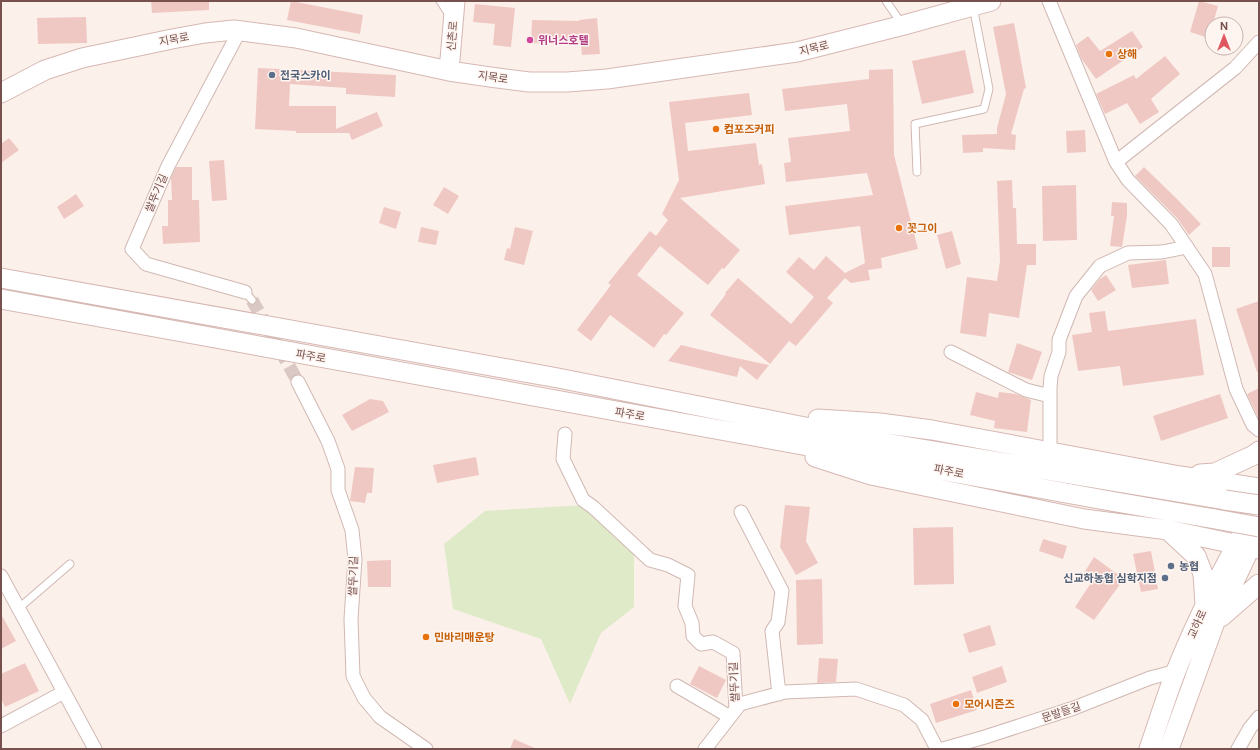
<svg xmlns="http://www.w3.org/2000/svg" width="1260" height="750" viewBox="0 0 1260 750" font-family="'DM Sans','Noto Sans KR',sans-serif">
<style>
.green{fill:#dfeac9}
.building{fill:#f0c8c3}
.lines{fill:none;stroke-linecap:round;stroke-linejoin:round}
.street-tunnel{stroke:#dac8c4;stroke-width:13;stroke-dasharray:13 6;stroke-linecap:butt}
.lane-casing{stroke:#d0b8b3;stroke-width:9}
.street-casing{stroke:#d0b8b3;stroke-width:15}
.secondary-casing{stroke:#d6b8b3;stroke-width:21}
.lane{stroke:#fff;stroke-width:7}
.street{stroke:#fff;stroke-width:13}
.secondary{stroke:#fff;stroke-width:19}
.secondary-bridge-casing{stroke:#d6b8b3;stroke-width:21;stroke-linecap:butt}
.secondary-bridge{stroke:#fff;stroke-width:19}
.hotel-dot{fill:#d1479c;stroke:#fef5f1;stroke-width:1.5}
.food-dot{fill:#e8710a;stroke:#fef5f1;stroke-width:1.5}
.service-dot{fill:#5c6f8a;stroke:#fef5f1;stroke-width:1.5}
.labels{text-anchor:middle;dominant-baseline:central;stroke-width:3;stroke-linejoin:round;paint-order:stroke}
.street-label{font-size:11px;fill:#76514e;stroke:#fef5f1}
.hotel-label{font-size:11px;font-weight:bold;fill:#b23c85;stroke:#fef5f1;text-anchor:start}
.food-label{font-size:11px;font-weight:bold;fill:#c56008;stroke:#fef5f1;text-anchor:start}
.service-label{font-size:11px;font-weight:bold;fill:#4e5e75;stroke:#fef5f1;text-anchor:start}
</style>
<rect width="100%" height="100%" fill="#fcf0eb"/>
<!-- green -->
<path class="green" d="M585,505L634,552V607L601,633L570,704L541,639L453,609L444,544L485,511Z"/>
<!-- building -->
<path class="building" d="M151,1H209V10L152,13Z
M291,1L363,15L360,34L287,20Z
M1199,1L1218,6L1209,38L1190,32Z
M475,4L515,8L511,47L493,45L495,24L473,22Z
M86,17L87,43L38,44L37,18Z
M597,18L600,54L582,55L581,45L531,43L532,20L579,21V20Z
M1014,23L1026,88L1024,89L1011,134L1016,135L1015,150L983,148V152L963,153L962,135L997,134V128L1006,94L993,27Z
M1132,31L1143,47L1096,79L1081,58L1076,45L1088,36L1100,51Z
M965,50L974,93L922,104L912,61Z
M1165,56L1180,74L1151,99L1159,112L1140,124L1127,103L1105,114L1096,94L1134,75L1136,79Z
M258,68L396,75L395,97L346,94V88L290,84L289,106H336V129L377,112L383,126L352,140L349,133H296V131L255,129Z
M893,69L894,155L918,249L881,258L882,268L868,270L870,280L851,283L845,278L827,298L833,303L796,346L789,341L770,364L710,315L726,294L725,293L738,278L791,324L814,297L786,272L799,257L814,270L826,256L845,273L865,263L860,226L789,235L785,206L873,195L867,173L786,182L784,163L791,162L788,138L850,131L847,104L785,111L782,89L869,79V70Z
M749,93L752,115L685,123L688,151L756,143L759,165L762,164L765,184L680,198L740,250L724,269L722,268L708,285L660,246L637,275L684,313L666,335L664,334L654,348L610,315L591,341L577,330L611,285L608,283L650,231L656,236L668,220L662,214L679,180L669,102Z
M1085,130L1086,152L1067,153L1066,131Z
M9,138L19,150L1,163V144Z
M224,160L227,200L212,201L209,161Z
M176,167H192V200H199L200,242L163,244L162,226H168V200H172L171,178Z
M1144,167L1177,199L1201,224L1189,235L1177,218L1135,176Z
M1012,180L1013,208H1016L1017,244H1036V265H1027L1019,318L989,313L986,337L960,333L967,277L997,281L1000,261L997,181Z
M1076,185L1077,240L1043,241L1042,186Z
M444,187L459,196L448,214L433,205Z
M76,194L84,206L64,219L57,207Z
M1112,202L1127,203V216L1122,247L1110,246L1114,216H1111Z
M384,207L401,212L396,229L379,223Z
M421,227L439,231L436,245L418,242Z
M515,227L533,231L524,265L504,260L507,248L510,249Z
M952,231L961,264L946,269L937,235Z
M1212,247H1230V267H1212Z
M1166,260L1169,284L1132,288L1128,265Z
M1106,275L1116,290L1098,301L1091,290L1100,279Z
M1259,301V372H1257L1236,309Z
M1105,311L1108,331L1196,319L1204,375L1123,386L1120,366L1078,371L1072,335L1092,332L1089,313Z
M1017,343L1042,352L1032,380L1008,372Z
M681,345L727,356L769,365L757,380L740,366L737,377L668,361Z
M1259,388V419L1247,394Z
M976,392L998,398L999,392L1016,394L1031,400L1027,432L994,428L995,421L970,415Z
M1220,394L1228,418L1161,441L1153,416Z
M370,399L383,401L389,412L352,431L342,415Z
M476,457L479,475L437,483L433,465Z
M355,467L374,468L372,493H367L365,503L350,501Z
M785,505L810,507L806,541L818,563L796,575L780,547Z
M953,527L954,584L914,585L913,528Z
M1043,539L1067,546L1063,559L1039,551Z
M1151,551L1158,589L1141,592L1133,554Z
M1094,557L1124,579L1094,620L1075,607L1091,583L1082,576Z
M391,560V587H368L367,561Z
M822,579L823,644L797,645L796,580Z
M1,614L16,641L1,649Z
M990,625L996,645L969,653L963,634Z
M819,658L838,659L836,682L817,683Z
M25,663L39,691L5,707L1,698V674Z
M699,666L726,680L717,698L690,684Z
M1002,666L1007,682L977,693L972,677Z
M971,690L977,710L936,723L930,704Z
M514,739L537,749H510Z"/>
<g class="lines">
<!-- street-tunnel -->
<path class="street-tunnel" d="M252,300L298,382"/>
<defs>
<path id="lane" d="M440,1L450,16
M886,1L902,24
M917,172L915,124L984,109L989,89L973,6
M245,292L252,300
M19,608L70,564"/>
<path id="street" d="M1049,1L1116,162L1128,180L1171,224L1205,274L1236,389L1253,425L1259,430
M240,30L168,166L132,249L146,264L245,292
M1116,162L1235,68L1259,42
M951,352L1026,390L1050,396
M298,382L328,441L338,469V490L352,530L355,559L351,619L353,676L364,698L380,717L426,749
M565,434L563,459L583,500L593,507L650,560L668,565L688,575L685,606L692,623L693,636L701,644L713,642L733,653L736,709
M1050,452V388L1051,376L1059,352V340L1076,296L1100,266L1128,253L1162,252L1187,247
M741,512L782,591L778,622L772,631L779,694
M1,576L95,749
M677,686L730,717
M1,726L64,692
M705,749L740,704L785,692L856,689L904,705L922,720L937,749
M943,749L985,737L1074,708L1150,678L1177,671
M1238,749L1250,728L1259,717"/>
<path id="secondary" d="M449,71L455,1
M1,93L45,70L82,58L172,39L205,33L234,30L296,38L449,71L490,77L529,82H567L607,79L797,52L904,25L991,1
M1,278L558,378L880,442L1225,500
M1,299L1116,502L1215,519
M818,419L880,423L932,430L1180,476L1259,488
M815,457L871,475L1084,519L1168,530L1259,549
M1200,474L1215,473L1254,455L1259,451
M1169,531L1196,556L1203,574L1205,605
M1221,617L1259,584
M1149,749C1158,723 1166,697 1176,671C1199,614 1228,558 1259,505
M1169,749L1215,622L1250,548L1256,538"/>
</defs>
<!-- lane casing -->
<use href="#lane" class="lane-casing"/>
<!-- street casing -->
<use href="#street" class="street-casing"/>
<!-- secondary casing -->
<use href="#secondary" class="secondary-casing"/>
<!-- lane -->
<use href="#lane" class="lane"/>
<!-- street -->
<use href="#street" class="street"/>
<!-- secondary -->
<use href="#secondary" class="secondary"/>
<defs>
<path id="secondary-bridge" d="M1225,500L1259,505
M1215,519L1259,527"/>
</defs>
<!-- secondary-bridge casing -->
<use href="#secondary-bridge" class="secondary-bridge-casing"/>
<!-- secondary-bridge -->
<use href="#secondary-bridge" class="secondary-bridge"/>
</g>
<!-- markers -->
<circle class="hotel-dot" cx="530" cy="40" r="4"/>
<g class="food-dot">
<circle cx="1109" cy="54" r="4"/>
<circle cx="716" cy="129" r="4"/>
<circle cx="899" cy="228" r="4"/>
<circle cx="426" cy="637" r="4"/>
<circle cx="956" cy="704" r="4"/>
</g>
<g class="service-dot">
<circle cx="272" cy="75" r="4"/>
<circle cx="1171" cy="566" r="4"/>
<circle cx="1165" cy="578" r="4"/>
</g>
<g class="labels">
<!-- street labels -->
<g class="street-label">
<text transform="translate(452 36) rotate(-85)">신촌로</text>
<text transform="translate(174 39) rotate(-11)">지목로</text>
<text transform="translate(814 48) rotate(-14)">지목로</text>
<text transform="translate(493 77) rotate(8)">지목로</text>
<text transform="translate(156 193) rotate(-67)">쌀뚜기길</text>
<text transform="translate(311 356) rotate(10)">파주로</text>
<text transform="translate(630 414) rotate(10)">파주로</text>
<text transform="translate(949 471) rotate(11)">파주로</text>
<text transform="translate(353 576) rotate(-88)">쌀뚜기길</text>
<text transform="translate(1197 624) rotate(-66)">교하로</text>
<text transform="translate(734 682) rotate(-93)">쌀뚜기길</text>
<text transform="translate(1061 712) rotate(-19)">문발들길</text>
</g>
<!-- hotel labels -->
<g class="hotel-label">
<text x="538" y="40">위너스호텔</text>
</g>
<!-- food labels -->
<g class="food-label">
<text x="1117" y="54">상해</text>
<text x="724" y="129">컴포즈커피</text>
<text x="907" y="228">꼿그이</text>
<text x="434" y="637">민바리매운탕</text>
<text x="964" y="704">모어시즌즈</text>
</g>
<!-- service labels -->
<g class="service-label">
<text x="280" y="75">전국스카이</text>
<text x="1179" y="566">농협</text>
<text x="1157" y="578" text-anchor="end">신교하농협 심학지점</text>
</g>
</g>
<!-- border -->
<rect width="1260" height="750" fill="none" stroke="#76514e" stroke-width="4"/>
<!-- north arrow -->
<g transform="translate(1224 36)"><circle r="19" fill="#fef5f1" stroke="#c8b3b0"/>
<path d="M0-3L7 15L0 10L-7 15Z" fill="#df565e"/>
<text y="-6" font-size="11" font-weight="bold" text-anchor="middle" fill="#76514e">N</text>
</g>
</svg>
